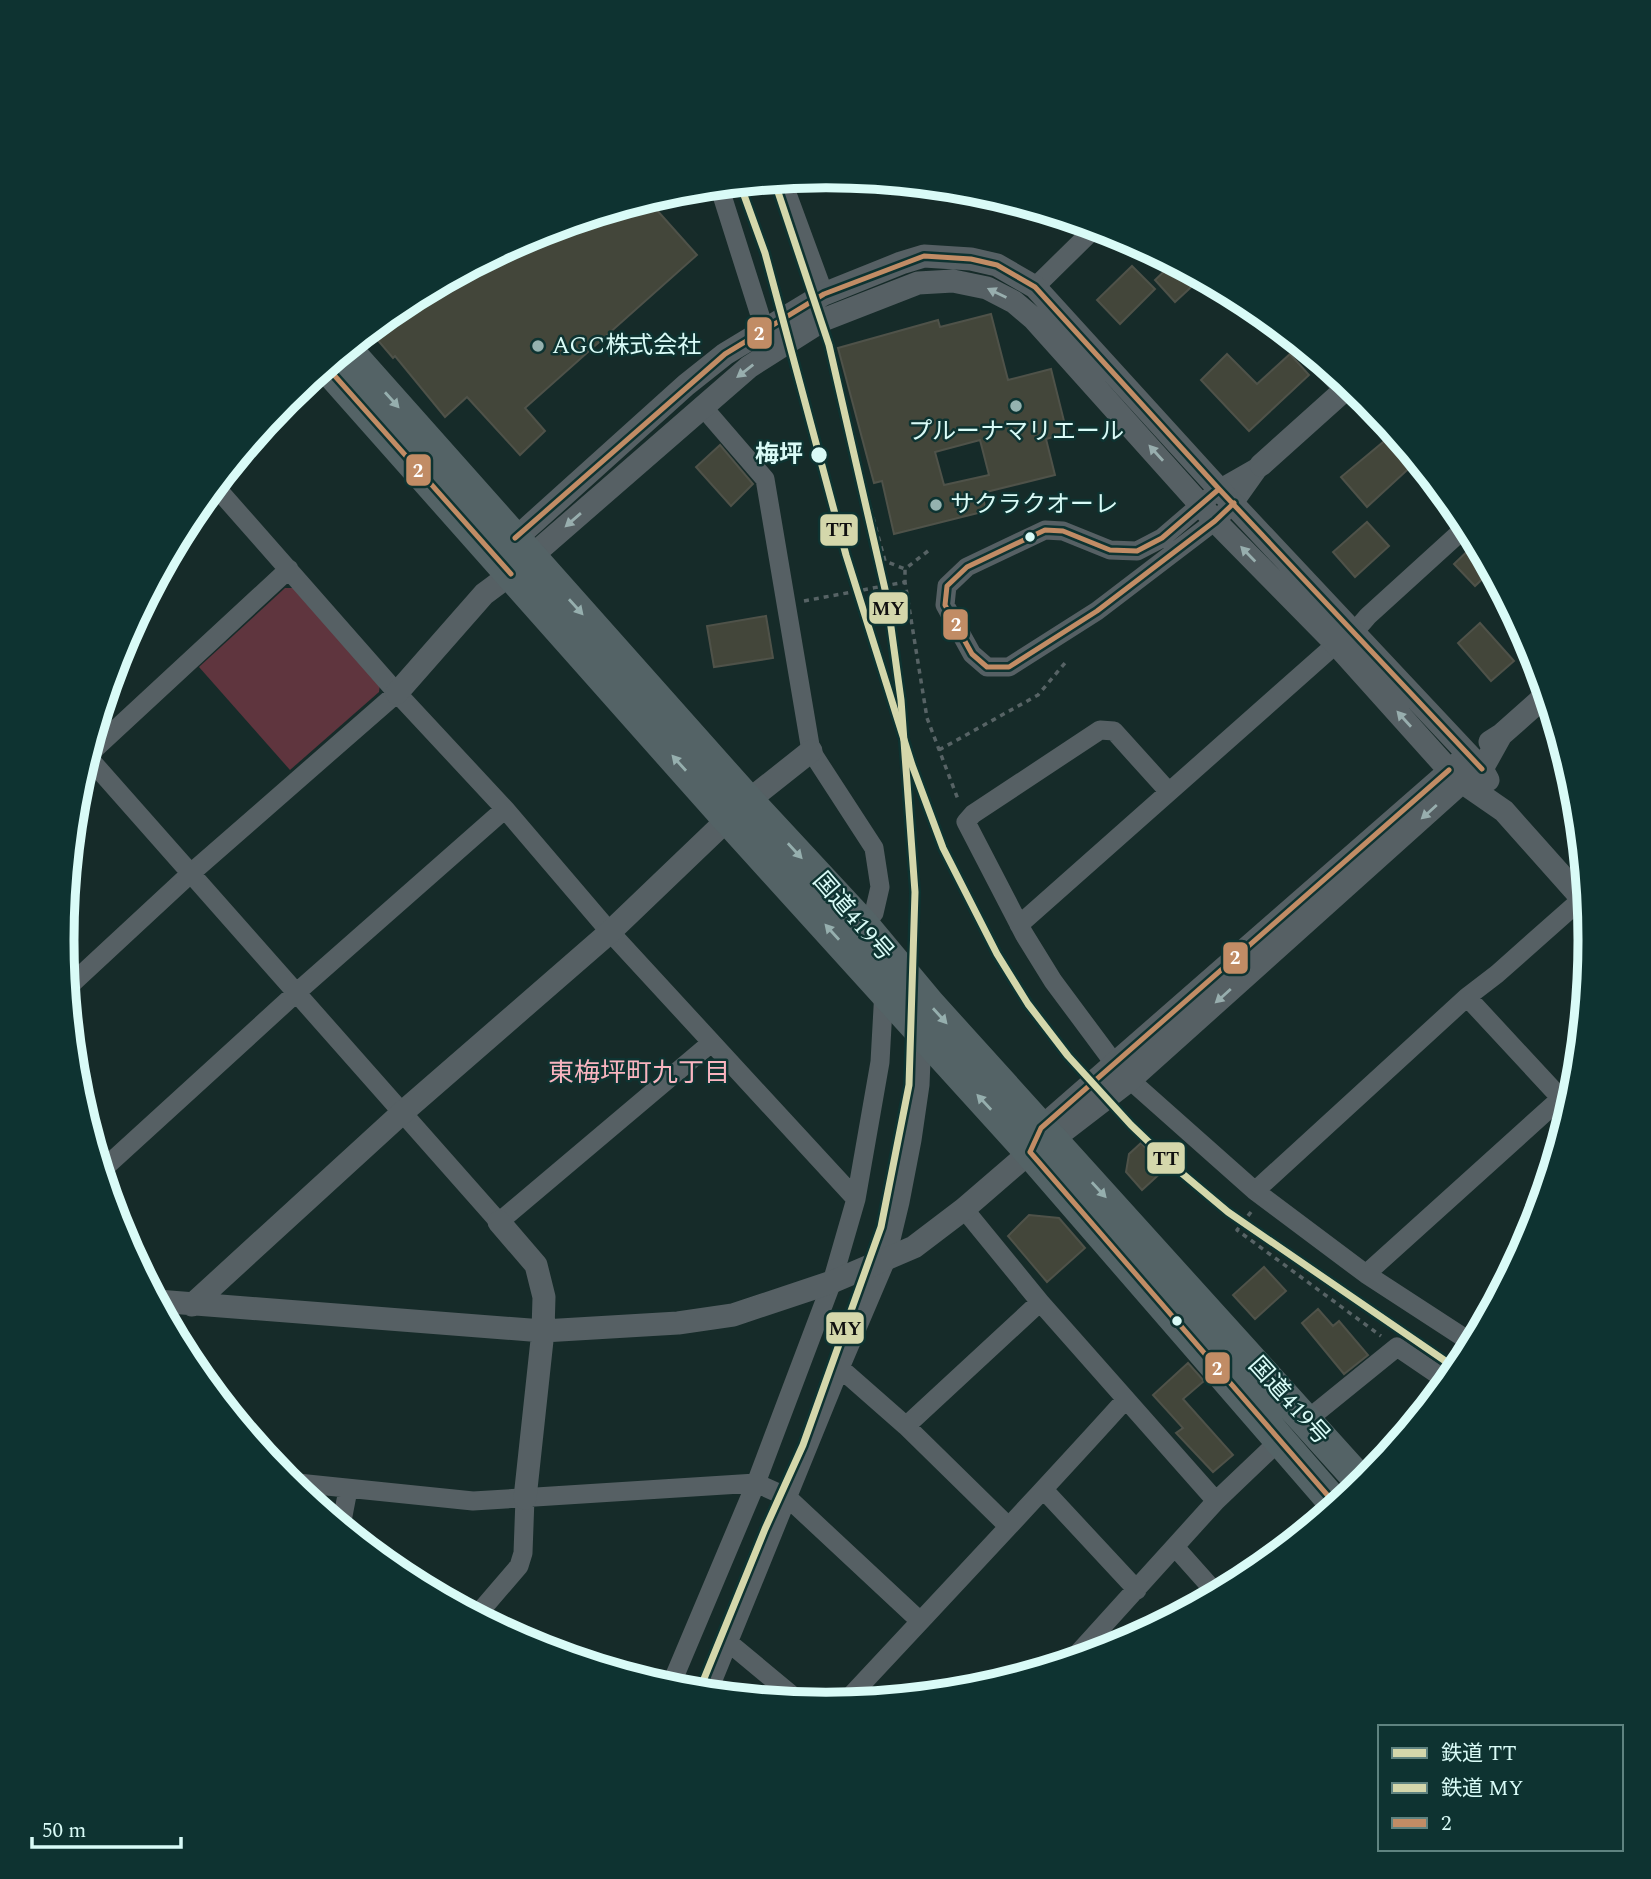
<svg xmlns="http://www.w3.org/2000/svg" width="1651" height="1879" viewBox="0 0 1651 1879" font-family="Spectral,'Noto Sans JP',serif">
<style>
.green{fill:#5f353e}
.building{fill:#43463a;stroke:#4f5249;stroke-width:2;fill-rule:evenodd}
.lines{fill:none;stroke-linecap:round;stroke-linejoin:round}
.path{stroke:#576365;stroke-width:3.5;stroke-dasharray:5 5;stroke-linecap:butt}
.minor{stroke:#566064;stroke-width:19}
.tertiary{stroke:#566064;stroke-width:23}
.trunk{stroke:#546366;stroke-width:32}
.bus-1-casing{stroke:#0e3331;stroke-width:10}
.bus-1{stroke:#c18c65;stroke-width:5}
.rail-1-casing{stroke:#0e3331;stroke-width:12}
.rail-2-casing{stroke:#0e3331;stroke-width:12}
.rail-1{stroke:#d4d7ab;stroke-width:7}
.rail-2{stroke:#d4d7ab;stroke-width:7}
.oneway{fill:#98aeae}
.oneway2{fill:#96afae}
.poi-dot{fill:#95b2af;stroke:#0e3331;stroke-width:2.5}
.stop-dot{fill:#d9fbf7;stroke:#0e3331;stroke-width:2.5}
.labels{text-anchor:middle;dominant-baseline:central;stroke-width:5;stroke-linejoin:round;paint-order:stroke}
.poi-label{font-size:24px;fill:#d9fbf7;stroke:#0e3331;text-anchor:start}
.stop-label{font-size:24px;font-weight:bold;fill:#d9fbf7;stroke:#0e3331;text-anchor:end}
.street-label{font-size:24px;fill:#d9fbf7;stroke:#0e3331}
.neighbourhood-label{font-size:26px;fill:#f9b5c0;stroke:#0e3331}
.rim{fill:none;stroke:#d9fbf7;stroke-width:9}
.line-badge{stroke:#0e3331;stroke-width:2.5}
.badge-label{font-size:19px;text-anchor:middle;font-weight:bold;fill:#fff}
.pale-badge-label{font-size:19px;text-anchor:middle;font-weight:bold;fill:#111}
</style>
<rect width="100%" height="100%" fill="#162b29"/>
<!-- green -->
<path class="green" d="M285,588H296L380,684L379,692L290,770L199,667Z"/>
<!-- building -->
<path class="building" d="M647,199L697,255L525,408L545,431L520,455L467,397L445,417L395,356L393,358L369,330L401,304L533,233Z
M1173,263L1201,278L1175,302L1155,280Z
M1132,266L1155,289L1120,324L1097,300Z
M991,314L1008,380L1051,369L1067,433L1046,439L1055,475L982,493L986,511L894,534L882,481L874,483L838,348L938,320L940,327ZM980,440L989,475L944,485L935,452Z
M1227,354L1257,384L1290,354L1309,375L1249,431L1201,380Z
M1394,433L1417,461L1367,507L1341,477Z
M720,445L753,484L731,506L696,467Z
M1367,522L1389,546L1355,577L1333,552Z
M1476,543L1491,571L1475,586L1454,564Z
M766,616L773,658L714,667L707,626Z
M1480,623L1514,661L1491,681L1458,643Z
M1141,1143L1165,1169L1142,1190L1126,1172L1129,1154Z
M1029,1215L1059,1218L1085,1248L1047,1282L1008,1236Z
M1264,1267L1286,1291L1255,1319L1233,1295Z
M1318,1309L1333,1326L1339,1321L1368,1355L1344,1374L1302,1323Z
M1188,1363L1204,1381L1183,1399L1233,1455L1213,1472L1176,1433L1183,1428L1153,1395Z"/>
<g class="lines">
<!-- path -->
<path class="path" d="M825,344L885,561L905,569
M928,551L905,569V582L927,718L959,802
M804,601L905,582
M939,750L1038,695L1065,663
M1251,1212L1237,1230L1381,1336"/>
<!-- minor -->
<path class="minor" d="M782,180L824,294
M719,186L764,328
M1035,287L1096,227
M1306,350L1344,390
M702,406L765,479L811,751L874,848L880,887L874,913L864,926
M1261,465L1234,503L1215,521L1097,611L1009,667H987L972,654L945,605L947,586L967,567L1045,530L1063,531L1110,550L1137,551L1162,538L1219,489Z
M214,485L397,693L505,809L610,932L856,1199
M289,569L87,756L499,1222L711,1043
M1355,631L1368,616L1467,526
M1019,925L1336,644
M66,989L190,874L397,693
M1467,997L1569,1107
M1114,1063L1053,981L1024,934L966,822L973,814L1100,730L1114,731L1169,792
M1130,1080L1255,1191L1366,1274L1472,1343
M101,1171L296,993L505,809
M1255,1191L1467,997L1497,974L1585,896
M964,1209L1040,1302
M1366,1274L1561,1098
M840,1368L906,1426L1008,1526
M1307,1420L1397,1347L1447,1381
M906,1426L1040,1302L1216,1501
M288,1482L473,1501L756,1483L787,1497L920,1621
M1044,1490L1137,1590
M341,1526L348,1490
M1175,1547L1216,1593
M477,1615L519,1566L523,1553L525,1498
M728,1642L799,1701
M1072,1660L1216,1501L1279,1441
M670,1687L756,1483L832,1282L856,1199L880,1062L884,990
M708,1692L840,1368L886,1260L900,1202L912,1140L920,1085L922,1035
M845,1702C939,1601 1034,1501 1126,1399"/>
<!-- tertiary -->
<path class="tertiary" d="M1261,465L1349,386
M504,549L686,385L725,354L824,294L901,263L924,256L971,259L997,265L1035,287L1219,489L1482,769L1488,780
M397,693L484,594L511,574L749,367L823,320L918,283L953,281L987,288L1014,302L1034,319L1215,521L1336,644L1449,770L1462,782L1504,811L1586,903
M1490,742L1501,735L1546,695
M748,801L811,751
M1034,1143L1041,1128L1462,760
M499,1222L536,1265L544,1297L543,1331L525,1498
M157,1301L543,1331L678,1323L733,1315L832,1282L914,1247L964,1209L1030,1152L1052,1140L1130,1080L1462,782L1482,769L1501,735
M192,1305L403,1112L610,932L728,819"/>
<!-- trunk -->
<path class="trunk" d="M346,349L748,801L864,926L929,1004L1362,1483
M326,366L728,819L1030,1152L1336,1505"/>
<defs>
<path id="bus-1" d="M326,366L511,574
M1219,489L1162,538L1137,551L1110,550L1063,531L1045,530L967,567L947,586L945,605L972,654L987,667H1009L1097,611L1215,521L1234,503
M515,538L725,354L824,294L924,256L971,259L997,265L1035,287L1219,489L1482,769
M1030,1152L1041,1128L1449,770
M1030,1152L1336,1505"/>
</defs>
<!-- bus-1 casing -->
<use href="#bus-1" class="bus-1-casing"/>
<!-- bus-1 -->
<use href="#bus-1" class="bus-1"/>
<defs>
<path id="rail-1" d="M740,184L765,253L846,555L912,765L943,848L997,954L1028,1004L1068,1056L1131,1125L1178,1170L1228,1212L1457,1369"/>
<path id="rail-2" d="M699,1691L765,1529L803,1445L881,1227L909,1085L915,892L901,700L887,598L829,345L774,180"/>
</defs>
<!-- rail-1 casing -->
<use href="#rail-1" class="rail-1-casing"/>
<!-- rail-2 casing -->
<use href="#rail-2" class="rail-2-casing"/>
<!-- rail-1 -->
<use href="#rail-1" class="rail-1"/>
<!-- rail-2 -->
<use href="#rail-2" class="rail-2"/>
</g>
<!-- one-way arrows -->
<defs><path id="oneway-solid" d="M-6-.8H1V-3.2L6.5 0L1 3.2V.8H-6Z" transform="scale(1.75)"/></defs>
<g class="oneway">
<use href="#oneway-solid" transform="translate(997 293) rotate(-154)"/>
<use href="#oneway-solid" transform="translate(745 371) rotate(142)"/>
<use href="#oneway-solid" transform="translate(1156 453) rotate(-132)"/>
<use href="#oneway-solid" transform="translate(573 520) rotate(139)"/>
<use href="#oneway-solid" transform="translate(1248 554) rotate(-134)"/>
<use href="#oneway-solid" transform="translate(1404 719) rotate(-132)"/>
<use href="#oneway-solid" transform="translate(1429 812) rotate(138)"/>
<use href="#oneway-solid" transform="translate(1223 996) rotate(138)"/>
</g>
<g class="oneway2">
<use href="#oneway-solid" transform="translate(392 400) rotate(48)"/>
<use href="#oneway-solid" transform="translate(576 607) rotate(48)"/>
<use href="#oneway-solid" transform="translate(679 763) rotate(-132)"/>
<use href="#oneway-solid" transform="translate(795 851) rotate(47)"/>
<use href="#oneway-solid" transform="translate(832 932) rotate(-132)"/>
<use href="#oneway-solid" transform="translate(940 1016) rotate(48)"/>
<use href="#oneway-solid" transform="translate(984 1102) rotate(-133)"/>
<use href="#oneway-solid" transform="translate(1099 1190) rotate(47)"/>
</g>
<!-- markers -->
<g class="poi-dot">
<circle cx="538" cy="346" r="7"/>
<circle cx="1016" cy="406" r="7"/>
<circle cx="936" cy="505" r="7"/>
</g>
<g class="stop-dot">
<circle cx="819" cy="455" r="9"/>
<circle cx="1030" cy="537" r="6"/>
<circle cx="1177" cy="1321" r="6"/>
</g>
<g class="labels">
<!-- poi labels -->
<g class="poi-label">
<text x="552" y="346">AGC株式会社</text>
<text x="1016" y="432" text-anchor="middle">プルーナマリエール</text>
<text x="950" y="505">サクラクオーレ</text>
</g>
<!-- stop labels -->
<g class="stop-label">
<text x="803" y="455">梅坪</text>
</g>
<!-- street labels -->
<g class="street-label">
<text transform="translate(853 917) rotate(49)">国道419号</text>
<text transform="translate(1289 1401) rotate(48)">国道419号</text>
</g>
<!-- neighbourhood labels -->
<g class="neighbourhood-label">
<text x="639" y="1073">東梅坪町九丁目</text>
</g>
</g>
<!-- crop -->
<path d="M0 0H1651V1879H0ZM74 940a752 752 0 1 1 1504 0a752 752 0 1 1-1504 0Z" fill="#0e3331" fill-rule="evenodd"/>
<path class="rim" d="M74 940a752 752 0 1 1 1504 0a752 752 0 1 1-1504 0Z"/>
<g class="line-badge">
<rect x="746" y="316" width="27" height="34" rx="7" fill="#c18c65"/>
<rect x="405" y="453" width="27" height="34" rx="7" fill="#c18c65"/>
<rect x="819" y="513" width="40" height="34" rx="7" fill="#d4d7ab"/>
<rect x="868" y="591" width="41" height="34" rx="7" fill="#d4d7ab"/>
<rect x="942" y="608" width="27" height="33" rx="7" fill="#c18c65"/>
<rect x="1222" y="941" width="27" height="34" rx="7" fill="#c18c65"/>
<rect x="1146" y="1141" width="40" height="34" rx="7" fill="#d4d7ab"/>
<rect x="825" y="1311" width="40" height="34" rx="7" fill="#d4d7ab"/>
<rect x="1204" y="1351" width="27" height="34" rx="7" fill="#c18c65"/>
</g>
<g class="badge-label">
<text x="759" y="340">2</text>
<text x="418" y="477">2</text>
<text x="956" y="631">2</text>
<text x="1235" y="964">2</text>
<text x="1217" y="1375">2</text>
</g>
<g class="pale-badge-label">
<text x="839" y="536">TT</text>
<text x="888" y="615">MY</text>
<text x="1166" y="1165">TT</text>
<text x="845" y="1335">MY</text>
</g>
<!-- legend -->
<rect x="1378" y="1725" width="245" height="126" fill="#0e3331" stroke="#5f8380" stroke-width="2"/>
<rect x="1392" y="1748" width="35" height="10" fill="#d4d7ab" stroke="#5f8380" stroke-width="2"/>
<text x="1441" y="1760" font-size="21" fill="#d9fbf7">鉄道 TT</text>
<rect x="1392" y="1783" width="35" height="10" fill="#d4d7ab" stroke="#5f8380" stroke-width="2"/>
<text x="1441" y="1795" font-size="21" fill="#d9fbf7">鉄道 MY</text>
<rect x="1392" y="1818" width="35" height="10" fill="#c18c65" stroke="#5f8380" stroke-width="2"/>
<text x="1441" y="1830" font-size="21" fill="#d9fbf7">2</text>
<!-- scale -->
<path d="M32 1837v10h149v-10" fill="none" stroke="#d9fbf7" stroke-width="3.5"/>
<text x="42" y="1837" font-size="21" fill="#d9fbf7" stroke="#0e3331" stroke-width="5" paint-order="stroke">50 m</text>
</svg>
